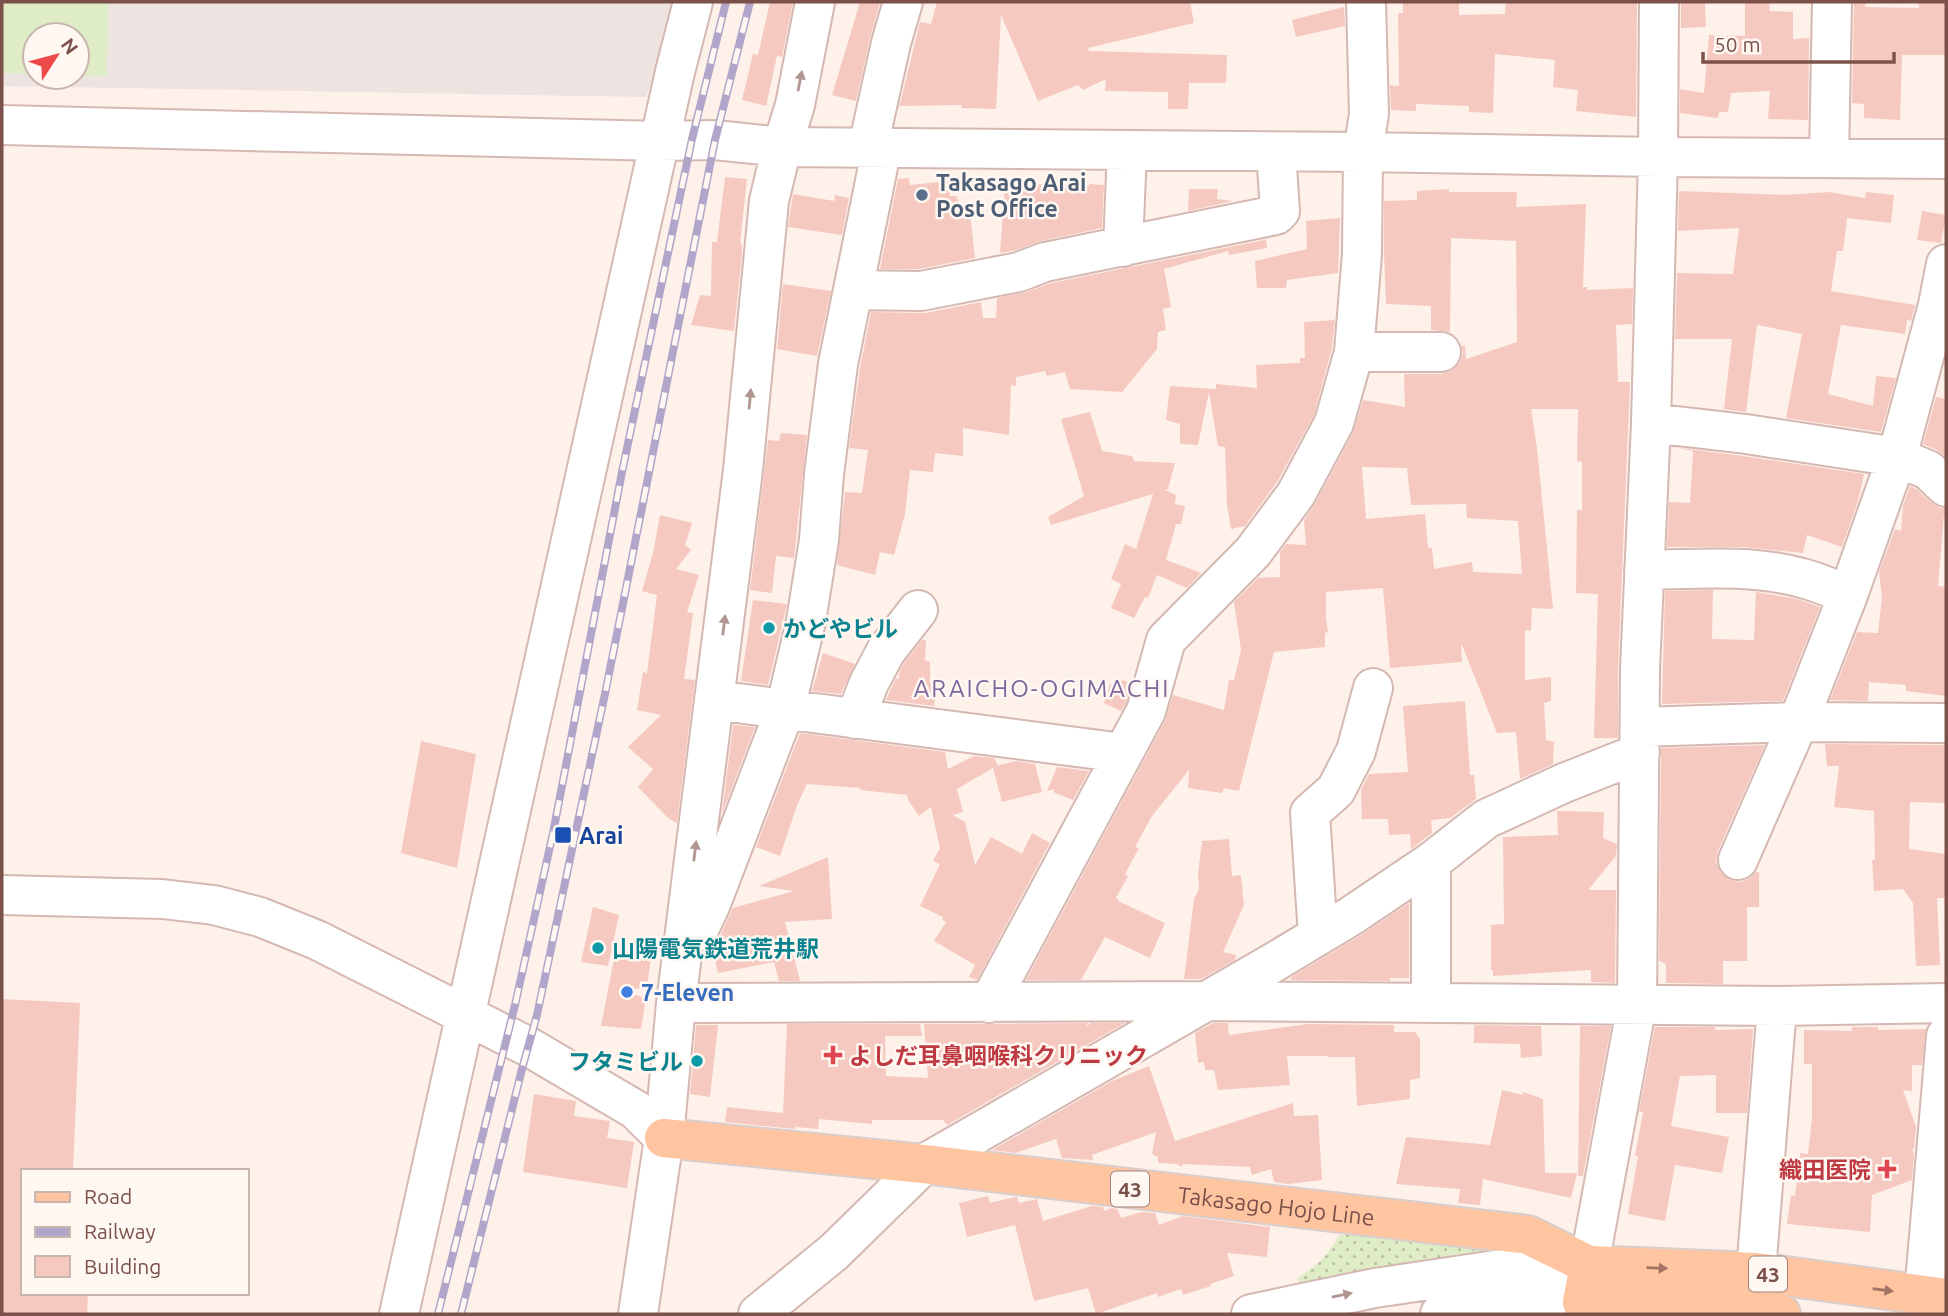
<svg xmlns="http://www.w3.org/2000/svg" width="1948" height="1316" viewBox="0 0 1948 1316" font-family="Ubuntu,'Noto Sans JP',sans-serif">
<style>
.industrial{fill:#ede3e0;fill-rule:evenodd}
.grass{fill:url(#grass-dots)}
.green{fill:#dfedc6}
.building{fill:#f5c9c0;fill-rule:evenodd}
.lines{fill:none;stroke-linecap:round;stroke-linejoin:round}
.minor-casing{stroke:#d4b8b1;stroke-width:42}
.major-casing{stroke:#dacecc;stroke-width:42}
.minor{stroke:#fff;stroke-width:38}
.major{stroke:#ffc5a0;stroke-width:38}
.rail-casing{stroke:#b1a6ca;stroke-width:8}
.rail{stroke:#fff7f1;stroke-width:5;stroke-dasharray:16;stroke-linecap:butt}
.oneway{fill:#b09792}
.oneway2{fill:#a37464}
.service-dot{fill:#5c6f8a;stroke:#fff7f1;stroke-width:2.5}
.culture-dot{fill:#0f9aa8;stroke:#fff7f1;stroke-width:2.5}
.transit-dot{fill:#1a4fb4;stroke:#fff7f1;stroke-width:2.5}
.shop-dot{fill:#3f7fe0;stroke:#fff7f1;stroke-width:2.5}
.health-dot{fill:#e0444e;stroke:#fff7f1;stroke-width:2.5}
.labels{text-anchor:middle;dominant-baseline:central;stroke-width:5;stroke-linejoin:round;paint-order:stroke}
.shield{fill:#fff7f1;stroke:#a3837c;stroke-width:2}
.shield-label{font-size:21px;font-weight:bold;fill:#7b514a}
.service-label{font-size:23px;font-weight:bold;fill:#4e5e75;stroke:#fff7f1;text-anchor:start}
.culture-label{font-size:23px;font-weight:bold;fill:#0d838f;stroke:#fff7f1;text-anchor:start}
.transit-label{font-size:23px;font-weight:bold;fill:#164399;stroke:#fff7f1;text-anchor:start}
.shop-label{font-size:23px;font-weight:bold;fill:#366cbe;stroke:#fff7f1;text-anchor:start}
.health-label{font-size:23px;font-weight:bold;fill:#be3a42;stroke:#fff7f1;text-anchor:start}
.street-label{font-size:23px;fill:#7b514a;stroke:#fff7f1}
.neighbourhood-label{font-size:24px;letter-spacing:2px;fill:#7f679e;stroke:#fff7f1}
</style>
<defs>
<pattern id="grass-dots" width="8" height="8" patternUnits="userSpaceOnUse" patternTransform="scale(1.75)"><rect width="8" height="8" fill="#dfedc6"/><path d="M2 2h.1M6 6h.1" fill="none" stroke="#bac2a3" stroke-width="1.8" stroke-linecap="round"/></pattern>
</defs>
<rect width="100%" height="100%" fill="#fef1ea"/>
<!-- industrial -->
<path class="industrial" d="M2,2H681L646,97L2,86ZM35,35H77V77H35Z"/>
<!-- grass -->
<path class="grass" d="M1354,1234L1502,1251L1453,1255L1301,1285L1297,1278C1315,1268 1329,1254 1339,1235Z"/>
<!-- green -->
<path class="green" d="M2,2H108L107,76L77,75V35H35V74L2,73Z"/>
<!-- building -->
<path class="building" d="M770,2H793L782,57L777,56L766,106L742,100L753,54L758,55Z
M860,2H880L870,38L856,101L832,95Z
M937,2H1190L1194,23L1088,48L1089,51L1227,55L1226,83H1189L1188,109H1168V92L1105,91L1106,79L1083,90L1078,85L1038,101L1001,15L996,109L961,108L962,105L901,106L899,108L920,22L931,24Z
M1403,2H1459V15L1505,14L1506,2H1637L1636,117L1576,111L1578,90L1553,87L1555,60L1495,54L1493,113L1469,112V106L1416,104V111L1391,110L1390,85L1399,86L1398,13H1403Z
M1681,2H1705L1706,27L1681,28Z
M1745,2H1769L1770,11L1793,12V39L1809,38L1808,120L1768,119L1770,91L1731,93L1728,112H1719L1718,118L1680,113V89L1704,93L1709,35L1745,36Z
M1865,2V7L1919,8L1918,2H1945L1946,55H1902L1900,120L1864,118V104L1852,103L1854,3Z
M1344,7L1345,26L1296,37L1292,20Z
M725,177L747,179L740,243H742V253L734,331L691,325L700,295L711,296L712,242H717Z
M909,178L910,185L948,181L950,196H956L960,204H969L975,258L919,269H880L898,179Z
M1035,184L1089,186V184L1104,185L1102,228L1041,241L1013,251L1000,253L1005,185H1036Z
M1189,189H1218L1217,199L1233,201L1188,211Z
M1449,189V192H1517L1516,207L1586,204L1583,287H1587V290L1633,288L1632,324L1616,325L1618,382H1630L1618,668V738H1594L1598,594L1576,593L1577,510H1582V462L1577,461L1578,409H1531L1537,448L1553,609L1532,608L1531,631L1525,630V680L1551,677V701L1544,703L1546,740L1554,742L1553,764L1520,779L1516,732L1497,733L1462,645H1461L1462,662L1390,668L1383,588L1326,592V618L1328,632L1325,633V647L1274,652L1239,791L1224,788L1222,793L1188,788L1189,770L1152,816L1135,847L1139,848L1125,874L1128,876L1116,898L1119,900L1118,901L1165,923L1150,958L1105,937L1081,980H1026L1165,721L1173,695L1224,710L1229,680H1234L1241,650L1234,602L1258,578L1280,577V552L1286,544L1306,545L1304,520L1315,504L1353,433L1363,400L1405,407L1404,374H1441L1451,371L1460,362L1463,353L1461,346H1465L1466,359L1517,342L1516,241L1451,238L1450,332L1431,330V306L1386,304L1384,256V201L1417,200V191ZM1362,467L1407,468L1411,505L1466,504L1467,518L1518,521L1522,574L1473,572L1472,562L1434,569L1432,548H1428L1425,514L1366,519Z
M1679,191L1784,195L1829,192L1865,198L1866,192L1894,195L1891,223L1847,218L1843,251H1837L1831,291L1915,305L1911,321L1907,320L1905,334L1841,325L1828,394L1873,406L1876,376L1896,378L1881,432L1786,418L1802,334L1757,325L1746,412L1724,409L1732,339H1675L1677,273L1733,274L1739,228L1678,231Z
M793,194L834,201L835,195L849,198L842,235L788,227Z
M1922,211L1946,215L1941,243L1917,240Z
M1340,218L1338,273L1287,280L1286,288H1257L1255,261L1307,249L1306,221Z
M1269,239L1266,240L1267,248L1229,255L1228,251L1164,269L1171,307L1163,309L1166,330L1158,332L1157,349L1122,392L1070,389L1065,372L1047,376L1045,371L1016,377V386L1011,385L1009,435L963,428V456L935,453L933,472L910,470L905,514L894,555L880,552L875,575L837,565L845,492L862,493L868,450L849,448L860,368L871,312L925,313L981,302L983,318H996L997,298L1027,292L1051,283Z
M783,284L831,291L817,356L777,349Z
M1335,320L1332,348L1314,415L1277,482L1245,526L1231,529L1227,505L1225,447L1218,446L1209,392L1198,445L1180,444V424L1166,420L1170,386L1216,389V384L1257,388L1256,365L1300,363V358H1305L1304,322Z
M1936,397L1946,399V457L1937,450L1923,444Z
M1090,412L1102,451L1132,456L1134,461L1175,463L1168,489L1165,490L1176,495L1175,504L1185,506L1181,524H1176L1166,560L1201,573L1187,588L1157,575L1148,598L1145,597L1134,618L1111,608L1121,584L1111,579L1125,544L1136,549L1153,494L1051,525L1048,517L1084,496L1061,419Z
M781,433L807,435L794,558L776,556L772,593L750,590L768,440L779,441Z
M1672,447L1743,456L1864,474L1858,501L1842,547L1807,535L1803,553L1744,547H1667L1669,502L1690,503L1693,451Z
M1910,486L1916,489L1932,503L1940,508H1946V517L1944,514L1938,586L1946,587V696L1906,691V685L1869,682L1868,701L1830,700L1857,632L1878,633L1882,598L1879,572L1895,529L1901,531L1903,506Z
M660,515L692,523L685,545L691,550L676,569L699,575L687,612L693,613L684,679L695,680L677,823L668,818L638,787L653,769L628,747L661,715L637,710L643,672L647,673L657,595L642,591L653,553Z
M1713,590L1712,639L1754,640L1756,592L1797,599L1820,607L1783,701L1662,704L1665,591Z
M753,600L787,604L768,685L741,681Z
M922,640H926L925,660L930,662V683H932V699L935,698L934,706L886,700L896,678L899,679V673L904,663Z
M823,653L855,664L841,694L812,691Z
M1122,680L1131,683L1126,703L1121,711L1104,703L1110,684L1118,687Z
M1465,701L1470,775H1474L1476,799L1450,818L1431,820L1432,833L1411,849L1410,834L1389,835L1388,819H1362L1361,790L1369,774L1408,772L1403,706Z
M733,725L755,727L722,814Z
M800,733L945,752L948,769L974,756L994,758L998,765L995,766L1016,761L1035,764L1042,792L1002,802L993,768L957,789L963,812L953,815L965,822L975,865L991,837L1022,854L1032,833L1050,843L977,980L969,977L975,965L934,941L946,922L942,920L943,917L920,906L940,864L933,861L940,848L931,807L919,816L908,800L907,795L860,790V788L807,784L798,803L780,856L756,847Z
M421,741L476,754L457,868L401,853Z
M1825,744L1946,745V803L1910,802L1909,849L1946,854V898H1937L1940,965L1916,966L1913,903L1903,889L1874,891L1872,860H1875L1874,811L1834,807L1839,766H1827Z
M1765,745L1718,851L1716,862L1721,873L1730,880L1741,882L1750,878L1756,872H1759V907H1747V961H1723V984L1666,983V964L1659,961L1661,748Z
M1057,767L1089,771L1073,800L1053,792L1055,789L1047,791Z
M1557,811L1604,812L1603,838L1617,844L1616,856L1588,890H1616L1615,983L1591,982V970L1493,976V970H1491V925L1504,924L1503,837L1558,835Z
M1229,839L1232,876L1241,875L1244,905L1223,952L1236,955L1235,960L1201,979H1184L1194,899L1199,889L1198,874L1202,841Z
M828,857L832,919L785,922L800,981H779L774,962L718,973L712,947L718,940L733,908L794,891L759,886Z
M1409,903V978H1390V981L1291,980V977L1358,937Z
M593,907L619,915L608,966L581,962Z
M615,954L651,958L647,987L623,991L646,998L641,1029L601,1026Z
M2,999L80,1003L73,1171H23V1293H88L87,1314H2Z
M1087,1023V1026L1091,1023H1125L947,1125L943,1120H872V1124L819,1119L818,1129L795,1127V1129L725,1122L727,1107L783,1113L787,1024H920L922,1036H885L886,1076L928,1078L924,1024Z
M1213,1023H1228L1229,1035L1308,1024L1394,1025V1032H1415L1420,1039V1078L1410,1080V1099L1357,1106L1355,1057H1328V1056H1287L1290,1085L1218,1090L1214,1070H1205L1204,1062L1198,1063L1195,1033Z
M696,1025H718L710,1097L690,1094Z
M1474,1025L1541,1026L1542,1056L1521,1058L1520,1044L1474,1043Z
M1580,1026H1611L1583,1176H1578Z
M1655,1027H1715V1030L1753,1029L1747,1113H1716V1075L1680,1076L1671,1126L1729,1137L1722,1173L1675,1165L1665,1221L1628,1214L1638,1156H1635L1643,1112H1639Z
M1852,1027H1878V1030L1926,1029L1922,1065H1912V1091L1903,1090L1916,1127L1914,1149H1912L1914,1154L1912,1180L1872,1195L1870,1232L1787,1224L1791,1195L1795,1196L1800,1153L1808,1154L1812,1118V1064H1804V1030L1852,1031Z
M1149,1066L1175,1141L1293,1103L1294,1116L1318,1115L1322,1180L1288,1184L1274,1182L1271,1169L1252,1175L1250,1167L1182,1164L1183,1167L1176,1164L1158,1163V1157L1152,1154L1156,1132L1092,1155L1093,1160L1062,1158L1056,1139L1015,1153L992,1150L1112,1081Z
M1502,1090L1523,1095V1092L1543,1099L1545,1173H1577L1571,1198L1483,1179L1480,1205L1458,1203L1460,1189L1396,1184L1406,1137L1490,1145Z
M534,1094L576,1101L574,1116L610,1121L607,1138L634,1142L627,1188L523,1172Z
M988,1196L990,1203L1015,1197H1017L1019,1203L1037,1199L1043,1221L1092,1206L1103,1207L1104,1211L1112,1208L1117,1209L1121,1218L1141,1212L1155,1213L1159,1225L1183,1216L1270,1227L1267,1257L1227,1253L1234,1276L1210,1284L1211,1286L1183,1295L1181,1289L1158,1297L1157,1293L1096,1314L1088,1288L1034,1301L1015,1225L967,1237L959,1203Z"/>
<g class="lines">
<defs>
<path id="minor" d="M2,125L660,141L715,140L782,147L1363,152L1658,157L1946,159
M868,147L891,43L903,2
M1829,158L1832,2
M1123,247L1127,150
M853,290L921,291L1019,272L1045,262L1276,215L1280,211L1276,152
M1354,352H1441
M1651,423L1746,434L1897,457L1928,470L1946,487
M1644,570C1697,569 1751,564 1802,578C1818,582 1833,589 1848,595
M714,700L1123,753
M855,719L869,683L886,651L918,610
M1640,727L1798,722L1946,723
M1738,860L1795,730L1848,595L1897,457L1938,305L1946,264
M1431,862V1003
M2,895L162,899L214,905L260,917L317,940L529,1047L636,1110L664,1138
M698,931L710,906L785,710L806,621L819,540L824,474L838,364L882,147
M1318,936L1310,813L1336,790L1356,751L1373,688
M676,1003L1207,1001L1777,1006L1946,1003
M989,1003L1146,711L1166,640L1253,552L1296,494L1334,423L1354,352L1362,254L1363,152L1369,114L1366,2
M1756,1272L1777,1006
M1924,1295L1946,1036
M399,1314L675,72L693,2
M638,1314L664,1138L676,1003L743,470L769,201L782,147L795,105L815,2
M758,1314L834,1252L924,1164L1271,964L1351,916L1431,862L1486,819L1564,783L1640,753
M1251,1314L1375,1288L1509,1268L1589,1265L1637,1004L1640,669L1651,423L1658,157L1659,2
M1440,1314L1533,1302H1582L1580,1314"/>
<g id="major">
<path id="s1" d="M664,1138L924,1164L1528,1235L1589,1265L1756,1272L1946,1298"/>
<path d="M1589,1265L1582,1302H1651L1724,1307L1781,1314"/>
</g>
</defs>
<!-- minor casing -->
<use href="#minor" class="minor-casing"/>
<!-- major casing -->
<use href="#major" class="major-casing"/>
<!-- minor -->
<use href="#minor" class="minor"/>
<!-- major -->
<use href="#major" class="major"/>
<defs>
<path id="rail" d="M438,1314L515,1005L553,833L622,472L692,139L726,2
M461,1314L522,1069L537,1015L606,689L715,140L750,2"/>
</defs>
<!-- rail casing -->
<use href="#rail" class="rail-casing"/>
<!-- rail -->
<use href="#rail" class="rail"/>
</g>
<!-- one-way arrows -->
<defs><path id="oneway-solid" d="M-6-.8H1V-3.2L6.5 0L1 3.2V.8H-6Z" transform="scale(1.75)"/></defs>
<g class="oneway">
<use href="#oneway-solid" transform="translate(800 81) rotate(-79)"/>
<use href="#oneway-solid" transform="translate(750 399) rotate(-85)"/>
<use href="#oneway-solid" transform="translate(724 625) rotate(-83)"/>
<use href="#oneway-solid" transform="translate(695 851) rotate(-83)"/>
<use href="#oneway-solid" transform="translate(1342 1295) rotate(-12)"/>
</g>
<g class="oneway2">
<use href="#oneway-solid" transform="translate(1657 1268) rotate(2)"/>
<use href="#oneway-solid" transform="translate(1883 1290) rotate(8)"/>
</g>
<!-- markers -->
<circle class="service-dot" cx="922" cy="195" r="7"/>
<g class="culture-dot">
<circle cx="769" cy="628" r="7"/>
<circle cx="598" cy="948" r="7"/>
<circle cx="697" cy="1061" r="7"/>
</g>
<rect class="transit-dot" x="554" y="826" width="18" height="18" rx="3.5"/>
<circle class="shop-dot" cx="627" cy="992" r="7"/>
<g class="health-dot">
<path d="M829.5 1044.5h7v7h7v7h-7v7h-7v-7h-7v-7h7z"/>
<path d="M1883.5 1158.5h7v7h7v7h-7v7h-7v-7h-7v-7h7z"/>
</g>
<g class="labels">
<!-- shield labels -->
<g class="shield">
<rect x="1111" y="1171.5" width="38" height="35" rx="5"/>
<rect x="1749" y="1256.5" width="38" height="35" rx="5"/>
</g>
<g class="shield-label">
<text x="1130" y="1189">43</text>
<text x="1768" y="1274">43</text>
</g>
<!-- service labels -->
<g class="service-label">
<text x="936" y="182">Takasago Arai<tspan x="936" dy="26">Post Office</tspan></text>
</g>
<!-- culture labels -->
<g class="culture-label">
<text x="783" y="628">かどやビル</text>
<text x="612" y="948">山陽電気鉄道荒井駅</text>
<text x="683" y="1061" text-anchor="end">フタミビル</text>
</g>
<!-- transit labels -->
<g class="transit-label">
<text x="579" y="835">Arai</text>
</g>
<!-- shop labels -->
<g class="shop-label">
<text x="641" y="992">7-Eleven</text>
</g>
<!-- health labels -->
<g class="health-label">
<text x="849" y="1055">よしだ耳鼻咽喉科クリニック</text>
<text x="1871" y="1169" text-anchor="end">織田医院</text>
</g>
<!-- street labels -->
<g class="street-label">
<text stroke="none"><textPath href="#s1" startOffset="616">Takasago Hojo Line</textPath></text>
</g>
<!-- neighbourhood labels -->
<g class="neighbourhood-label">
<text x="1042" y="688">ARAICHO-OGIMACHI</text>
</g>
</g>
<!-- border -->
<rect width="1948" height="1316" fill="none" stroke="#7b514a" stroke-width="7"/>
<!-- legend -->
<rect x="21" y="1169" width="228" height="126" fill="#fff7f1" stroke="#cab5ae" stroke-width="2"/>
<rect x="35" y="1192" width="35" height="10" fill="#ffc5a0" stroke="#cab5ae" stroke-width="2"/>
<text x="84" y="1204" font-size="21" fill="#7b514a">Road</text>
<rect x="35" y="1227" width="35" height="10" fill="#b1a6ca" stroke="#cab5ae" stroke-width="2"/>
<text x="84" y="1239" font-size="21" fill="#7b514a">Railway</text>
<rect x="35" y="1256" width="35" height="21" fill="#f5c9c0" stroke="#cab5ae" stroke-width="2"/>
<text x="84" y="1274" font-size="21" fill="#7b514a">Building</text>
<!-- north arrow -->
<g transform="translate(56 56) rotate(54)"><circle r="33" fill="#fff7f1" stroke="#cab5ae" stroke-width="2"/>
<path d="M0-5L12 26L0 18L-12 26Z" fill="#ed494a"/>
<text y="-10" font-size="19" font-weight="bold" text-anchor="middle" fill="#7b514a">N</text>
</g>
<!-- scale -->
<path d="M1703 52v10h191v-10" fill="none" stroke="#7b514a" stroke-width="3.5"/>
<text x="1714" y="52" font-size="21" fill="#7b514a" stroke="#fff7f1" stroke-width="5" paint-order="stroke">50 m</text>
</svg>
